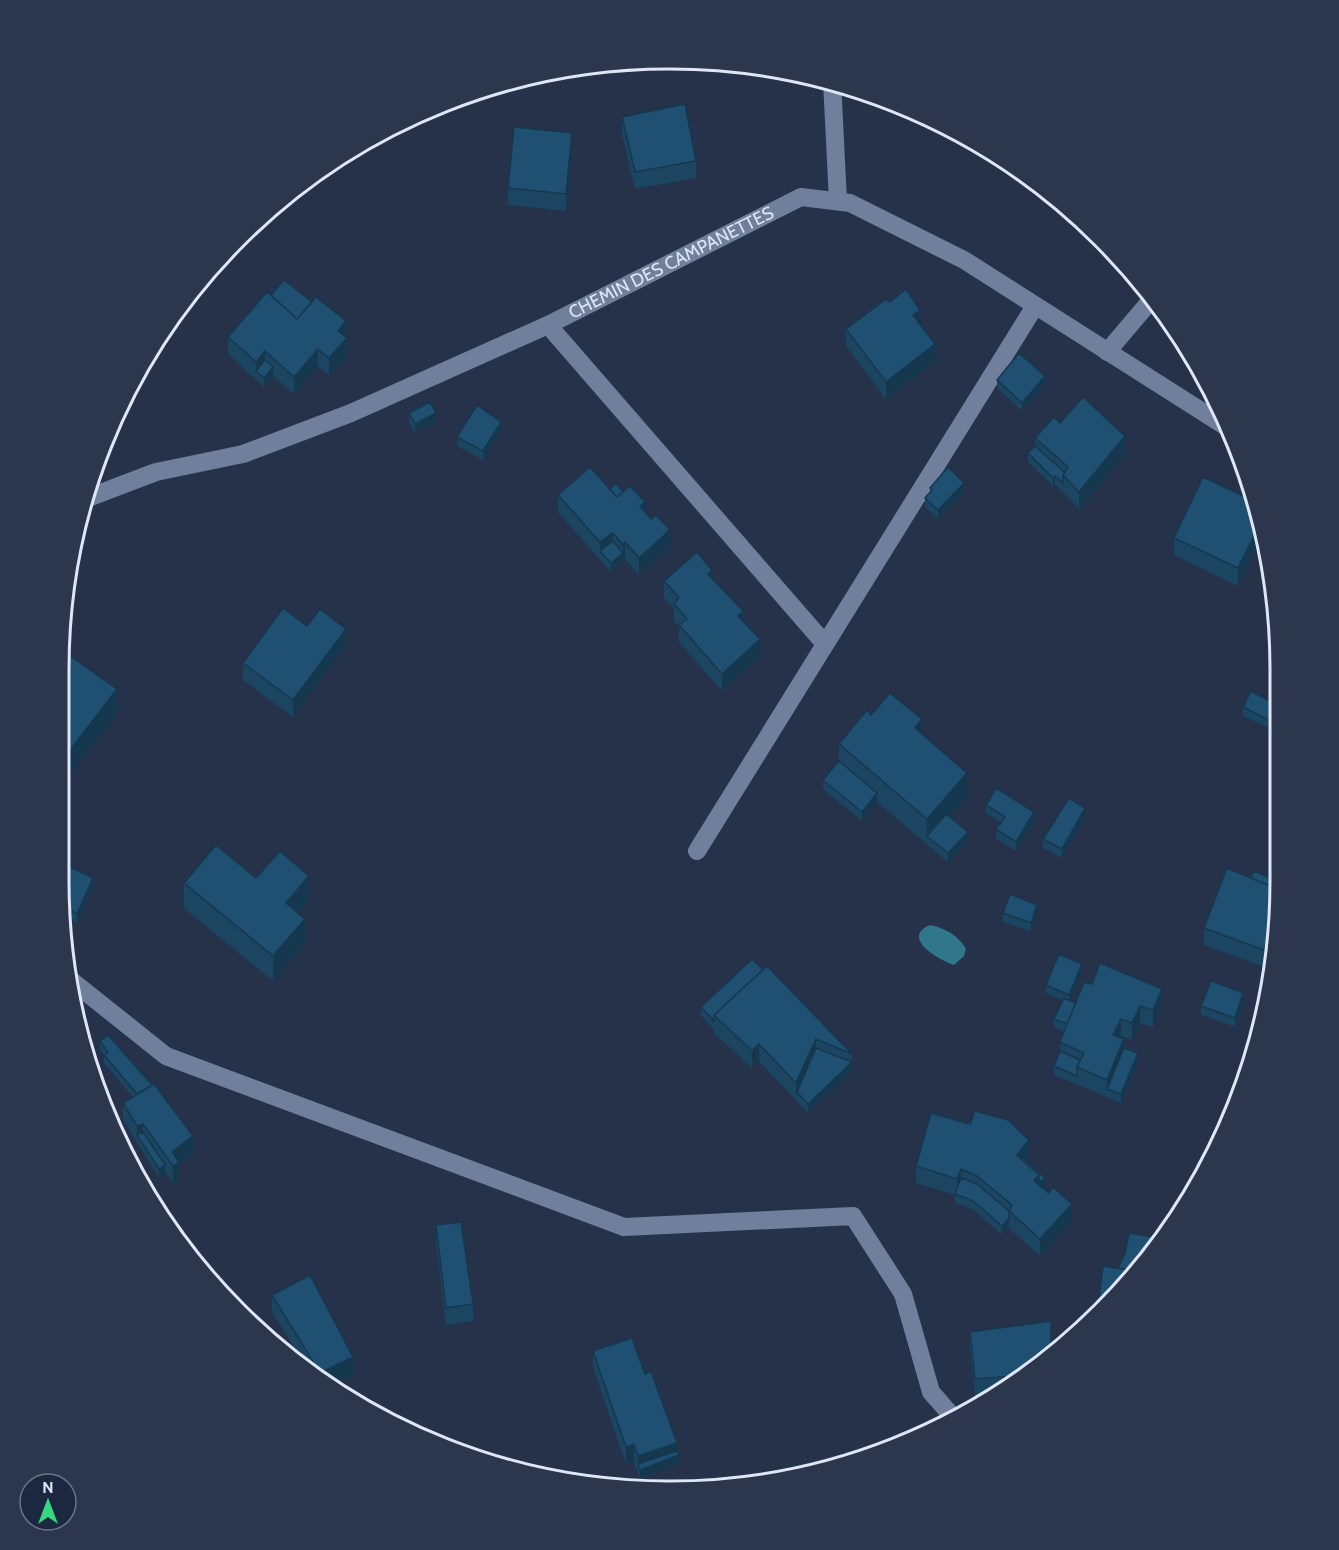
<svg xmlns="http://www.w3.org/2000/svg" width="1339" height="1550" viewBox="0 0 1339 1550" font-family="Cabin,sans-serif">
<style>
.water{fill:#30778b}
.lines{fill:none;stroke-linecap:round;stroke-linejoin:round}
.street{stroke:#707f9b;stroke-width:18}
.wall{fill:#1b4561}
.shaded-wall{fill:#16384f}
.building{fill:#1f5071;stroke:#16384f;stroke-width:1.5}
.labels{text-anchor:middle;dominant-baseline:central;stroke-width:6;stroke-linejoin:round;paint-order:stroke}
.street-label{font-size:18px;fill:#dfe7f7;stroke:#1c283f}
.rim{fill:none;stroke:#dfe7f7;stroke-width:3}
</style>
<rect width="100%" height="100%" fill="#25324a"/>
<!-- water -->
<path class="water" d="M930,925C945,928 959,936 966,949L964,956L954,965C939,960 900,938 930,925Z"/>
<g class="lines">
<!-- street -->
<g class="street">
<path d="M832,81L838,201"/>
<path d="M548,325L825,644"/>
<path d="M1107,352L1152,299"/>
<path id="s1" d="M85,499L156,472L243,454L351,413L548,325L801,197L850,203L964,260L1228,428"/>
<path d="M697,851L1035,306"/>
<path d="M72,981L166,1056L624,1227L853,1216L903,1294L931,1392L952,1416"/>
</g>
</g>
<!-- wall -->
<path class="wall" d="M622,117L696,161V178L635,189L622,134Z
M572,150L566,211L508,205V188Z
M271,295L312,302L346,321L347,356L329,375L318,366L294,394L273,376L264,387L228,354V337Z
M920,324L935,361L886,399L846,346V329Z
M997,380L1045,384L1022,411L997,388Z
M409,413L436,422L415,432L409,422Z
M1060,423L1125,454L1079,509L1055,484L1053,486L1028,462V453L1035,446V438Z
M501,431L483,460L457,446V437Z
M930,488L964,492L938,519L925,507V498L930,492Z
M610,489L623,492L645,512L670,547L639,575L625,559L611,572L558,512V495Z
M1254,501L1261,538L1238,586L1174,555V538Z
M712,579L743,621L760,657L722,691L679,642V627L674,621V608L664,598V581Z
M307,626L346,646L293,717L243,680V663Z
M1280,706V718L1273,730L1243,716V707Z
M871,715L922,734L967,797L950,817L968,841L948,862L877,802L862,821L823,789V780L839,761V744Z
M986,805L1034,821L1016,851L996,838V829L1001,823L986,813Z
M1085,817L1062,858L1043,848V839Z
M256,878L309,901L299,913L305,944L273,981L184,908V883Z
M1251,878L1280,882L1264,967L1204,945V928Z
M58,880L93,887L77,922L63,916Z
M1003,913L1037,914L1031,931L1003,922Z
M763,970L852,1054V1071L808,1113L759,1061L752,1068L714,1033V1030L701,1015V1007Z
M1082,972L1070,1001L1076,1003L1162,1006L1153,1027L1140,1023L1132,1040L1121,1036L1120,1038L1124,1048L1138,1062L1121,1103L1054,1075V1066L1060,1051V1042L1064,1032L1054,1027V1019L1063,1001L1046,993V985Z
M1243,1002L1235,1027L1201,1015V1006Z
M100,1041L193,1154L179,1164V1179L173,1183L165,1172V1173L159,1177L123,1120V1103L133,1097L104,1063V1056L100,1050Z
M1029,1157L1026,1161L1045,1186L1044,1187L1072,1221L1040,1256L1009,1228V1226L1002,1235L973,1209L955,1203V1195L916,1183V1166Z
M436,1225L473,1304V1321L446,1325L436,1242Z
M272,1295L353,1375L328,1386L307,1368L272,1312Z
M970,1332L1051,1354L1009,1389L998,1394L975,1396L970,1349Z
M593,1351L645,1374L677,1451L679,1464L640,1478L634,1462L626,1464L593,1368Z"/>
<!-- shaded-wall -->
<path class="shaded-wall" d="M572,133V150L566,211V194Z
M920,310V327L913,315Z
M346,321L347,356L329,375V358L338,331Z
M935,344V361L886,399V382Z
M318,349V366L294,394V377Z
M265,351V368L256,371V362Z
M273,367V376L264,387V378Z
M1045,376V384L1022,411V403Z
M436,413V422L415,432V424Z
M501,422V431L483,460V451Z
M1125,436V454L1079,509V492Z
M1055,476V484L1053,486V478Z
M964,483V492L938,519V510Z
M645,502V519L640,506Z
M1259,526L1261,538L1238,586V568Z
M670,530V547L639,575V558Z
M613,533V550L600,551V542Z
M625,542V559L611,572V563L623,553V545Z
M712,570V587L708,574Z
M743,611V628L738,616Z
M346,629V646L293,717V700Z
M760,639V657L722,691V674Z
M117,689V714L60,787L61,762Z
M1280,709V718L1273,730V722Z
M922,719V744L915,728Z
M967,773V797L931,839L927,836V819Z
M877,793V802L862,821V812Z
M1085,808V817L1062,858V849Z
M1034,812V821L1016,851V842Z
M968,832V841L948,862V853Z
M309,876V901L286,928V903Z
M93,878V887L77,922V914Z
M1279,895L1277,917L1274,908Z
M1037,905V914L1031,931V923Z
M305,919V944L273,981V956Z
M1277,920L1274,942L1264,967V950Z
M1082,964V972L1069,1004V995Z
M1162,989V1006L1153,1027V1010Z
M1243,993V1002L1235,1027V1018Z
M1140,1006V1023L1132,1040V1023Z
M1121,1019V1036L1113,1052V1035Z
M816,1039V1056L797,1092L796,1100V1083Z
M1124,1039V1056L1107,1089V1080Z
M759,1044V1061L752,1068V1051Z
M1138,1053V1062L1121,1103V1094Z
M852,1062V1071L808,1113V1104Z
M143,1124V1141L137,1135V1143V1126Z
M193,1136V1154L179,1164V1179L173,1183L172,1152Z
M1029,1140V1157L1021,1167L1017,1155Z
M165,1165V1173L159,1177V1169Z
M961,1169V1186L957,1196V1179Z
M1039,1175L1045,1178V1186L1039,1193L1034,1181Z
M1072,1204V1221L1040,1256V1239Z
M1009,1218V1226L1002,1235V1226Z
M353,1357V1375L328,1386L320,1380V1373Z
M677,1443V1456L679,1455V1464L640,1478V1470L638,1464V1473V1456Z
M634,1444V1462L626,1464V1447Z"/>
<!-- building -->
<path class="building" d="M685,104L696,161L635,172L622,117Z
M514,127L572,133L566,194L508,188Z
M284,280L312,302L297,319L271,295Z
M906,289L920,310L913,315L935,344L886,382L846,329L886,299L890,302Z
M267,292L297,319L316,297L346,321L338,331L347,338L329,358L318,349L294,377L265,351L256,362L228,337Z
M1019,353L1045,376L1022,403L997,380Z
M265,360L273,367L264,378L256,371Z
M1083,397L1125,436L1079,492L1063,475L1068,467L1035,438L1054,417L1060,423Z
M430,402L436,413L415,424L409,413Z
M477,405L501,422L483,451L457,437Z
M1035,446L1064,472L1063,475V483L1055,476L1053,478L1028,453Z
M590,467L617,497L630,486L645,502L640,506L651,519L656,515L670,530L639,558L625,542L623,545L613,533L600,542L558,495Z
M948,467L964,483L938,510L925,498L932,490L930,488Z
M1203,477L1254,501L1259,526L1238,568L1174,538Z
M616,483L623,492L617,497L610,489Z
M613,541L623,553L611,563L600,551Z
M697,552L712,570L708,574L743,611L738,616L760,639L722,674L679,625L687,619L674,604L679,597L664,581Z
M283,608L307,626L320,609L346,629L293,700L243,663Z
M63,651L117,689L61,762Z
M1251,691L1280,706V709L1273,722L1243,707Z
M890,693L922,719L915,728L967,773L927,819L839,744L867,710L871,715Z
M839,761L877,793L862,812L823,780Z
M996,788L1034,812L1016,842L996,829L1005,817L986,805Z
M1069,798L1085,808L1062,849L1043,839Z
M946,814L968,832L948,853L927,836Z
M216,845L256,878L280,851L309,876L286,903L305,919L273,956L184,883Z
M59,862L93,878L77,914L62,907L58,880Z
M1227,868L1280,890L1279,895L1274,908L1278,910L1277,920L1264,950L1204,928Z
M1254,871L1280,882V890L1251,878Z
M1010,894L1037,905L1031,923L1003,913Z
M1059,954L1082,964L1069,995L1046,985Z
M752,959L763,970L714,1015V1021L701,1007Z
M1100,963L1162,989L1153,1010L1140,1006L1132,1023L1121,1019L1113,1035L1124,1039L1107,1080L1077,1067L1084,1053L1060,1042L1084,982L1092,984Z
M767,966L852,1054L816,1039L796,1083L759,1044L752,1051L714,1015Z
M1211,981L1243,993L1235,1018L1201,1006Z
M1064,998L1076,1003L1067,1024L1054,1019Z
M108,1035L152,1085L137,1094L104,1055L108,1052L100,1041Z
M816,1048L852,1062L808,1104L797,1092Z
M1124,1048L1138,1053L1121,1094L1107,1089Z
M1060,1051L1080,1060L1077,1067V1076L1054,1066Z
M154,1084L193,1136L172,1152L179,1162L173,1166L143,1124L137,1126L123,1103Z
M975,1111L1008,1120L1029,1140L1017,1155L1039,1175L1034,1181L1049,1193L1053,1187L1072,1204L1040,1239L1009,1211L1012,1205L977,1176L961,1169L957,1179L916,1166L931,1113L970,1124Z
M143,1132L165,1165L159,1169L137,1135Z
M1023,1158L1045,1178L1039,1183V1175L1021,1159Z
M961,1178L977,1184L1009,1211V1218L1002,1226L973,1201L955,1194Z
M1039,1183L1050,1192L1049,1193L1038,1184Z
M461,1222L473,1304L446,1308L436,1225Z
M1129,1233L1159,1238L1158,1244L1135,1271L1118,1268L1125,1253Z
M1103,1266L1135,1271L1101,1313L1097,1317Z
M310,1275L353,1357L320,1373L272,1295Z
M1051,1321V1354L1025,1375L975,1379L970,1332Z
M632,1338L645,1374L651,1371L677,1443L638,1456L634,1444L626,1447L593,1351Z
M677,1451L679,1455L640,1470L638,1464Z
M790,1466L793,1474L760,1480L759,1478Z"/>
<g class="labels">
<!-- street labels -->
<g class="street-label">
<text stroke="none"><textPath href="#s1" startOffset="634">CHEMIN DES CAMPANETTES</textPath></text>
</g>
</g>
<!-- crop -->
<path d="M0 0H1339V1550H0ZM669 69H670A600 600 0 0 1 1270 669V881A600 600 0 0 1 670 1481H669A600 600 0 0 1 69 881V669A600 600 0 0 1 669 69Z" fill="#2c374e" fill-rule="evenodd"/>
<path class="rim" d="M669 69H670A600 600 0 0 1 1270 669V881A600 600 0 0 1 670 1481H669A600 600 0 0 1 69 881V669A600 600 0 0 1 669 69Z"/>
<!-- north arrow -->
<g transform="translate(48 1502)"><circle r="28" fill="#1c283f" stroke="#6a7489" stroke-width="1.5"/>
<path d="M0-4.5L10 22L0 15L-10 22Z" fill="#35d881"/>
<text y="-9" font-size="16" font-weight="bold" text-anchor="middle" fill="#dfe7f7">N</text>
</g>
</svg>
